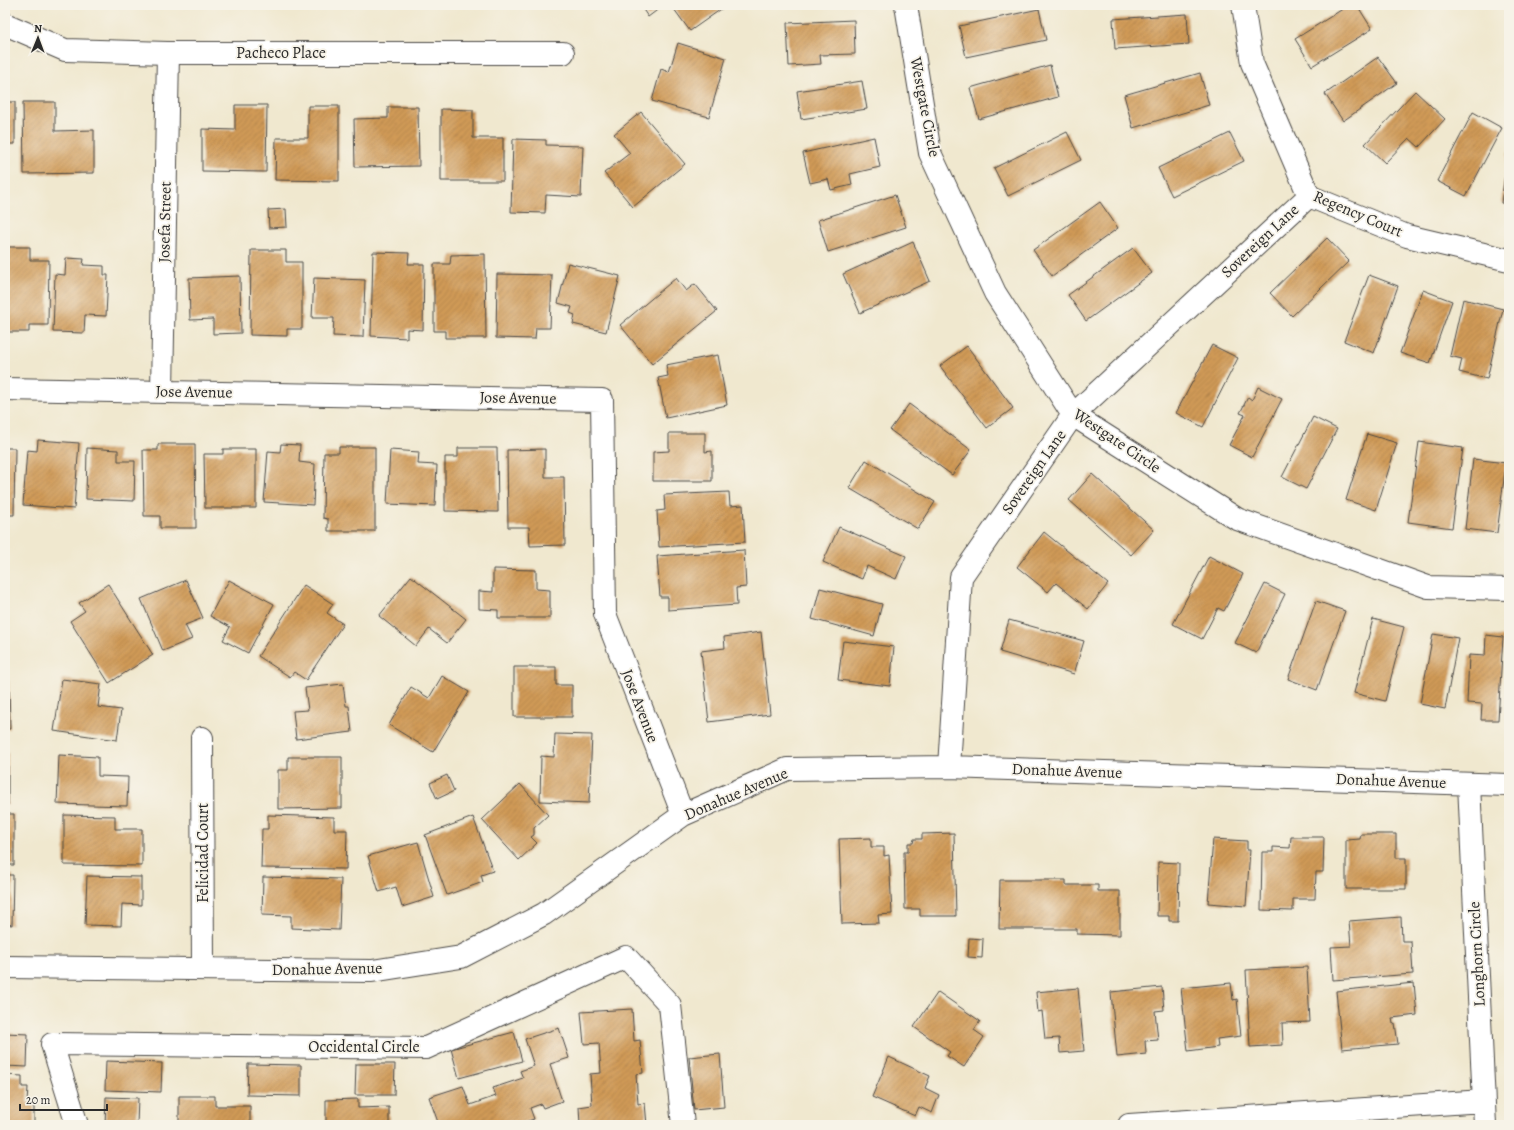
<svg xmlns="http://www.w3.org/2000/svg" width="1514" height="1130" viewBox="0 0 1514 1130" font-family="Alegreya,serif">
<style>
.building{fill:url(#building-hatch)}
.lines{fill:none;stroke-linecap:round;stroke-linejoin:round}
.street-casing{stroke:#494744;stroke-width:24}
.street{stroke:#fff;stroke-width:22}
.labels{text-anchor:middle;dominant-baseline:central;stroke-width:3.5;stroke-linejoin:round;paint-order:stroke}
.street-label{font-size:16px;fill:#2b2b2b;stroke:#f7f3e8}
</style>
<defs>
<pattern id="building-hatch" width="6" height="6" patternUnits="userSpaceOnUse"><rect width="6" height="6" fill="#d09a57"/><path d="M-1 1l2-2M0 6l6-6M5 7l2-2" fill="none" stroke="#a97e48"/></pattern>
</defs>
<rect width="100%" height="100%" fill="#f7f3e8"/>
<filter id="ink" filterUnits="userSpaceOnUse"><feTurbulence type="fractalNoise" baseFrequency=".025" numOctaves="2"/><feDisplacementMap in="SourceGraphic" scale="8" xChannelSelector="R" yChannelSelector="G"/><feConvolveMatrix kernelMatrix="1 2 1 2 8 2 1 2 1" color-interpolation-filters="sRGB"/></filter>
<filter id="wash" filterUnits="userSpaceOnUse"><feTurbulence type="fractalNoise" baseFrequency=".012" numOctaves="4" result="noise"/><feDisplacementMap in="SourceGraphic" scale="16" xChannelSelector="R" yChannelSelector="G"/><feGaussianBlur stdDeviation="0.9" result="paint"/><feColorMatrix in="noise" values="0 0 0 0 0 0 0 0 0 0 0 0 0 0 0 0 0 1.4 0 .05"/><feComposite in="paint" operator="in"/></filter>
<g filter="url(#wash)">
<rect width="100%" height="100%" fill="#f0e8cf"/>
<g id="blocks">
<!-- building -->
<path class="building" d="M640,5H664L648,17Z
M671,5H727L690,31Z
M1349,5H1357L1372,29L1312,66L1295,39Z
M1039,9L1046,40L966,57L959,26Z
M1187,14L1189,44L1115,49L1113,19Z
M854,20L855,54L820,55L821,64L789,66L787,23Z
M678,43L726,58L709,117L652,101L661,69L669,72Z
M1378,57L1397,83L1343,121L1325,94Z
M1050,65L1058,97L979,119L970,88Z
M1200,73L1209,105L1133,128L1124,95Z
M862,81L867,109L801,119L797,91Z
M1415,91L1445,119L1419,147L1409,138L1385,163L1365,144Z
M5,102H15V144H5Z
M23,102H55V131L94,130V173L24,174Z
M235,105H267L266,172L202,171V129L235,130Z
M308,106H339V181L275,180L276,138H308Z
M388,107H418L419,166L355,167L354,119L388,118Z
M441,109L473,110V138H503V181H441Z
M641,112L685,164L633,207L604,173L630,153L614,134Z
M1473,112L1502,128L1466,196L1437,181Z
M1067,132L1081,160L1008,196L994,168Z
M1230,133L1244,161L1172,196L1158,168Z
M874,137L880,167L850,174L852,185L831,190L828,179L810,183L803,153Z
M513,139L546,140V145L583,146L581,197L546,195L545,213L511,212Z
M1508,152H1509V204L1501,203Z
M895,195L906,227L828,252L818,220Z
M1100,202L1118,228L1052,276L1033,250Z
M286,209L287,227L269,228L268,210Z
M1327,238L1349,261L1292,316L1270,293Z
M913,242L930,281L860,313L843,274Z
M5,247H30V260H49L48,325H29V332H5Z
M1133,248L1152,273L1086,321L1068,295Z
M251,250H286V262H302V329H287V336L250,335Z
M373,252L409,253L408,264H424L423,330L407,329V338L371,336Z
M485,254L486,338H445V331H434V264H450L451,255Z
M66,258L84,259L83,265L104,266V275H108L106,316L85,315L84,333L53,332L55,274L65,275Z
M568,263L620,276L606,332L573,324L575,315L570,313L572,307L558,303Z
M497,274L552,275L550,328H536L535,339L496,338Z
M1369,275L1398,286L1374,353L1344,341Z
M240,276L241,333L213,334V319L190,320L189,278Z
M314,278L365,280L363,337L333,336L334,318H312Z
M676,278L686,291L695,284L717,311L652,364L620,325Z
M1423,290L1452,301L1430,363L1400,353Z
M1463,299L1503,309L1487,379L1459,372L1462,359L1450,356Z
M1212,345L1238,358L1203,427L1176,413Z
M967,346L1013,408L987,428L940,366Z
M718,355L727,405L666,418L658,378L668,376L666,365Z
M1258,387L1282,399L1252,457L1229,445L1245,415L1240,413L1248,397L1252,400Z
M909,404L971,450L952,475L890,430Z
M1313,417L1337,429L1306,489L1282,477Z
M669,433H705V452L712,451V481H653V452L669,451Z
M1367,434L1397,443L1376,510L1346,500Z
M38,440L79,443L74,509L23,505L27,450L37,451Z
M1419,442L1463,448L1452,528L1408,522Z
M158,444H195L196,528H160V516H144L143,450H158Z
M281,444L300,445L299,462L315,464L313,505L264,502L268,451L280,452Z
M339,447H375V531H328V519L323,518L324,453H339Z
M5,448H15L14,515H5Z
M87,448L118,450V461H135L134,501L86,499Z
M458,448H497L498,512L445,511V457H458Z
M223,449H256V508H205L204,454H223Z
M545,449V477H564L565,545L530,546L529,527H508L507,450Z
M390,450L419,452L418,464L437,465L435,506L387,504Z
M1473,459L1506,463L1497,533L1465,529Z
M866,460L935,502L918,529L849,488Z
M1092,474L1154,530L1131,555L1069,500Z
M729,492L730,506L743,505L745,542L659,547L657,511L665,510L664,495Z
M839,527L906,556L896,579L867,566L862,579L823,562Z
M1044,532L1108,584L1088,609L1056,583L1048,592L1017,567Z
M744,550L746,587L736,588L737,605L668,610V597H660L657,556Z
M1209,556L1243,574L1224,611L1218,608L1202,639L1173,624Z
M493,569L536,570V589L550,590V618H498V610L479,609V591L493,592Z
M411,576L466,619L447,643L429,629L416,646L379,616Z
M186,580L203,618L185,625L192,639L163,651L141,599Z
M229,580L274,604L248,653L223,640L230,627L210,616Z
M108,584L153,655L109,683L70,621L85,611L79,603Z
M1265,584L1285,594L1256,653L1235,643Z
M304,585L333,604L327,613L343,624L306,680L294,672L290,677L258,656Z
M820,588L882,604L874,636L812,619Z
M1316,601L1345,611L1317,690L1288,679Z
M1373,619L1404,627L1385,701L1354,693Z
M1009,620L1084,641L1074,674L1000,652Z
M761,632L770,714L709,722L701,651L725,648L724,637Z
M1433,634L1458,638L1445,709L1420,704Z
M1486,635L1503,637L1498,720H1481L1482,704L1467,703L1469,655L1485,656Z
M843,641L894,647L890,686L838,680Z
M514,667H556V685H572V717H514Z
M442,676L469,692L433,752L389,725L411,687L429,698Z
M62,679L101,684L98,707L121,710L117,740L54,731Z
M5,681H9L10,729H5Z
M343,684L346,706H349L352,732L296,739L293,711L308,710L305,688Z
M555,734L592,735L589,803L540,801L541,756L554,757Z
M5,753H8V805H5Z
M59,755L98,757V776L128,777L127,806L57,804Z
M288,757H342V808L278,809V770H288Z
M447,775L454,791L437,799L430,783Z
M520,784L548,815L534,828V835L531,837L537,843L519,860L482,820Z
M5,814H14V865H5Z
M64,815L115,816V829H142V866L64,865Z
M268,815L334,817V830H347L346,869L261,868L262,829H268Z
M473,817L493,871L481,875L483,882L447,895L425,835Z
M954,833L956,916H920V909H905L904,852H908V843H913L914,839H922V834Z
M1361,834H1396V858H1406V889H1346V840L1360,839Z
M1291,837H1324L1323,872H1316L1315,899H1293V911L1261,910L1262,852H1273V847L1290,848Z
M871,838V847H884V856L889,855L892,914L878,915L879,923L842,924L839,839Z
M1213,839L1247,841V850H1250L1246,906L1208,903Z
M418,842L434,897L402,907L396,887L379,892L368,856Z
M1158,862L1179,863L1178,921H1169V916H1157Z
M5,875H13L12,925L5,924Z
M87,876L141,877V905L122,904L121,926L85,925Z
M263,877L341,879L339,930L291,928V916L262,915Z
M1000,880H1066V885H1098V891H1120V935L1077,934V929H999Z
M1401,917L1402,941H1411L1413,974L1333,980L1331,947L1351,946L1349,921Z
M969,938L983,939L982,958L968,957Z
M1307,967L1310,1022L1282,1023L1283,1045L1250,1047L1246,970Z
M1231,983L1233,1000L1237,999L1241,1036L1217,1039L1218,1047L1188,1051L1181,988Z
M1414,983L1417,1015L1392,1018L1393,1024L1395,1023L1398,1044L1342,1049L1336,991Z
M1162,987L1164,1010L1155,1011L1158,1040L1145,1041L1146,1054L1117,1057L1111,992Z
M1078,988L1084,1051L1060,1053L1059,1038L1045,1039L1042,1011L1038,1012L1036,992Z
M938,992L980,1021L974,1030L984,1037L964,1067L947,1056L950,1052L914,1027Z
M632,1009L634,1041L640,1040L643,1073L636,1074L638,1104L645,1103L647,1125L580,1124L579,1107L592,1105L590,1074L601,1073L599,1043L584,1044L581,1012Z
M559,1028L569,1058L550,1064L562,1101L543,1108L541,1104L530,1108L534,1119L516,1125H513L511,1121L503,1125H439L429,1097L463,1086L470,1105L496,1096L493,1088L523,1078L520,1071L534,1066L525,1039Z
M514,1032L522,1061L459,1078L451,1049Z
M5,1033L28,1034L27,1067L5,1066Z
M720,1054L724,1107L694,1110L689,1057Z
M889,1057L930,1076L925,1088L939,1095L932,1113L919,1107L915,1116L872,1097Z
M106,1061L162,1063L161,1092L105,1090Z
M248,1064L301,1065V1096L247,1095Z
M356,1064H395L394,1095H355Z
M5,1075L22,1076V1087H28L27,1103H34V1125H5Z
M179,1096H215V1106H250V1125H179Z
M106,1097L138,1098L137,1125H105Z
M358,1099V1108L389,1107V1125H326V1100Z"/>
</g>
</g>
<g filter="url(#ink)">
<use href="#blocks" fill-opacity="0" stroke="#494744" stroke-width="1"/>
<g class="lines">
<defs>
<path id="street" d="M906,5L930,153L995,293L1073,415L1237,519L1428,587L1509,589
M1243,5L1252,63L1309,196L1407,236L1509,260
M5,24L65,50L168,53H563
M5,389L602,400L605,614L683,815
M162,391L168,53
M202,738L203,969
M949,767L961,577L1073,415L1309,196
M1469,784L1485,1125
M5,967L372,971L461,957L544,914L683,815L787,769L949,767L1509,785
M77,1125L52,1044L426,1048L626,957L670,1005L683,1125
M1129,1125L1483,1101"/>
</defs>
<!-- street casing -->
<use href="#street" class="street-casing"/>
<!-- street -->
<use href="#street" class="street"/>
</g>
</g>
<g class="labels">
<!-- street labels -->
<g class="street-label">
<text x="281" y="53">Pacheco Place</text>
<text transform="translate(925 107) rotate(79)">Westgate Circle</text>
<text transform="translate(1358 214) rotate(23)">Regency Court</text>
<text transform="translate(165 222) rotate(-89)">Josefa Street</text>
<text transform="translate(1260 241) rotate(-43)">Sovereign Lane</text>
<text transform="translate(194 392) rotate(1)">Jose Avenue</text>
<text transform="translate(518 398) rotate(1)">Jose Avenue</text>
<text transform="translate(1117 441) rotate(34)">Westgate Circle</text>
<text transform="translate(1034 472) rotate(-55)">Sovereign Lane</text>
<text transform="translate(640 706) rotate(69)">Jose Avenue</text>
<text transform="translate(1067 771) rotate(2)">Donahue Avenue</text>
<text transform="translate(1391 781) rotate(2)">Donahue Avenue</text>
<text transform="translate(736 794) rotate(-23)">Donahue Avenue</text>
<text transform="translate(203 853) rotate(-90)">Felicidad Court</text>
<text transform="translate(1477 954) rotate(-93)">Longhorn Circle</text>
<text transform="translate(327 969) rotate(-1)">Donahue Avenue</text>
<text x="364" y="1047">Occidental Circle</text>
</g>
</g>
<!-- margin -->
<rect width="1514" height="1130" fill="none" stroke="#f7f3e8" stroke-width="20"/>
<!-- north arrow -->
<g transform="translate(38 38) rotate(1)" stroke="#f7f3e8" stroke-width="3" paint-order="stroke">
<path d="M0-3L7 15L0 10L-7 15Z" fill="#2b2b2b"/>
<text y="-6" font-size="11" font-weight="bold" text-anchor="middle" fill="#2b2b2b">N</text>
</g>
<!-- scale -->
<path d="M20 1104v6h87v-6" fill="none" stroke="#2b2b2b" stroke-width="2"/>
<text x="26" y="1104" font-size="12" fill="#2b2b2b" stroke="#f7f3e8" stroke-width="3" paint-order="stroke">20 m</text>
</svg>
